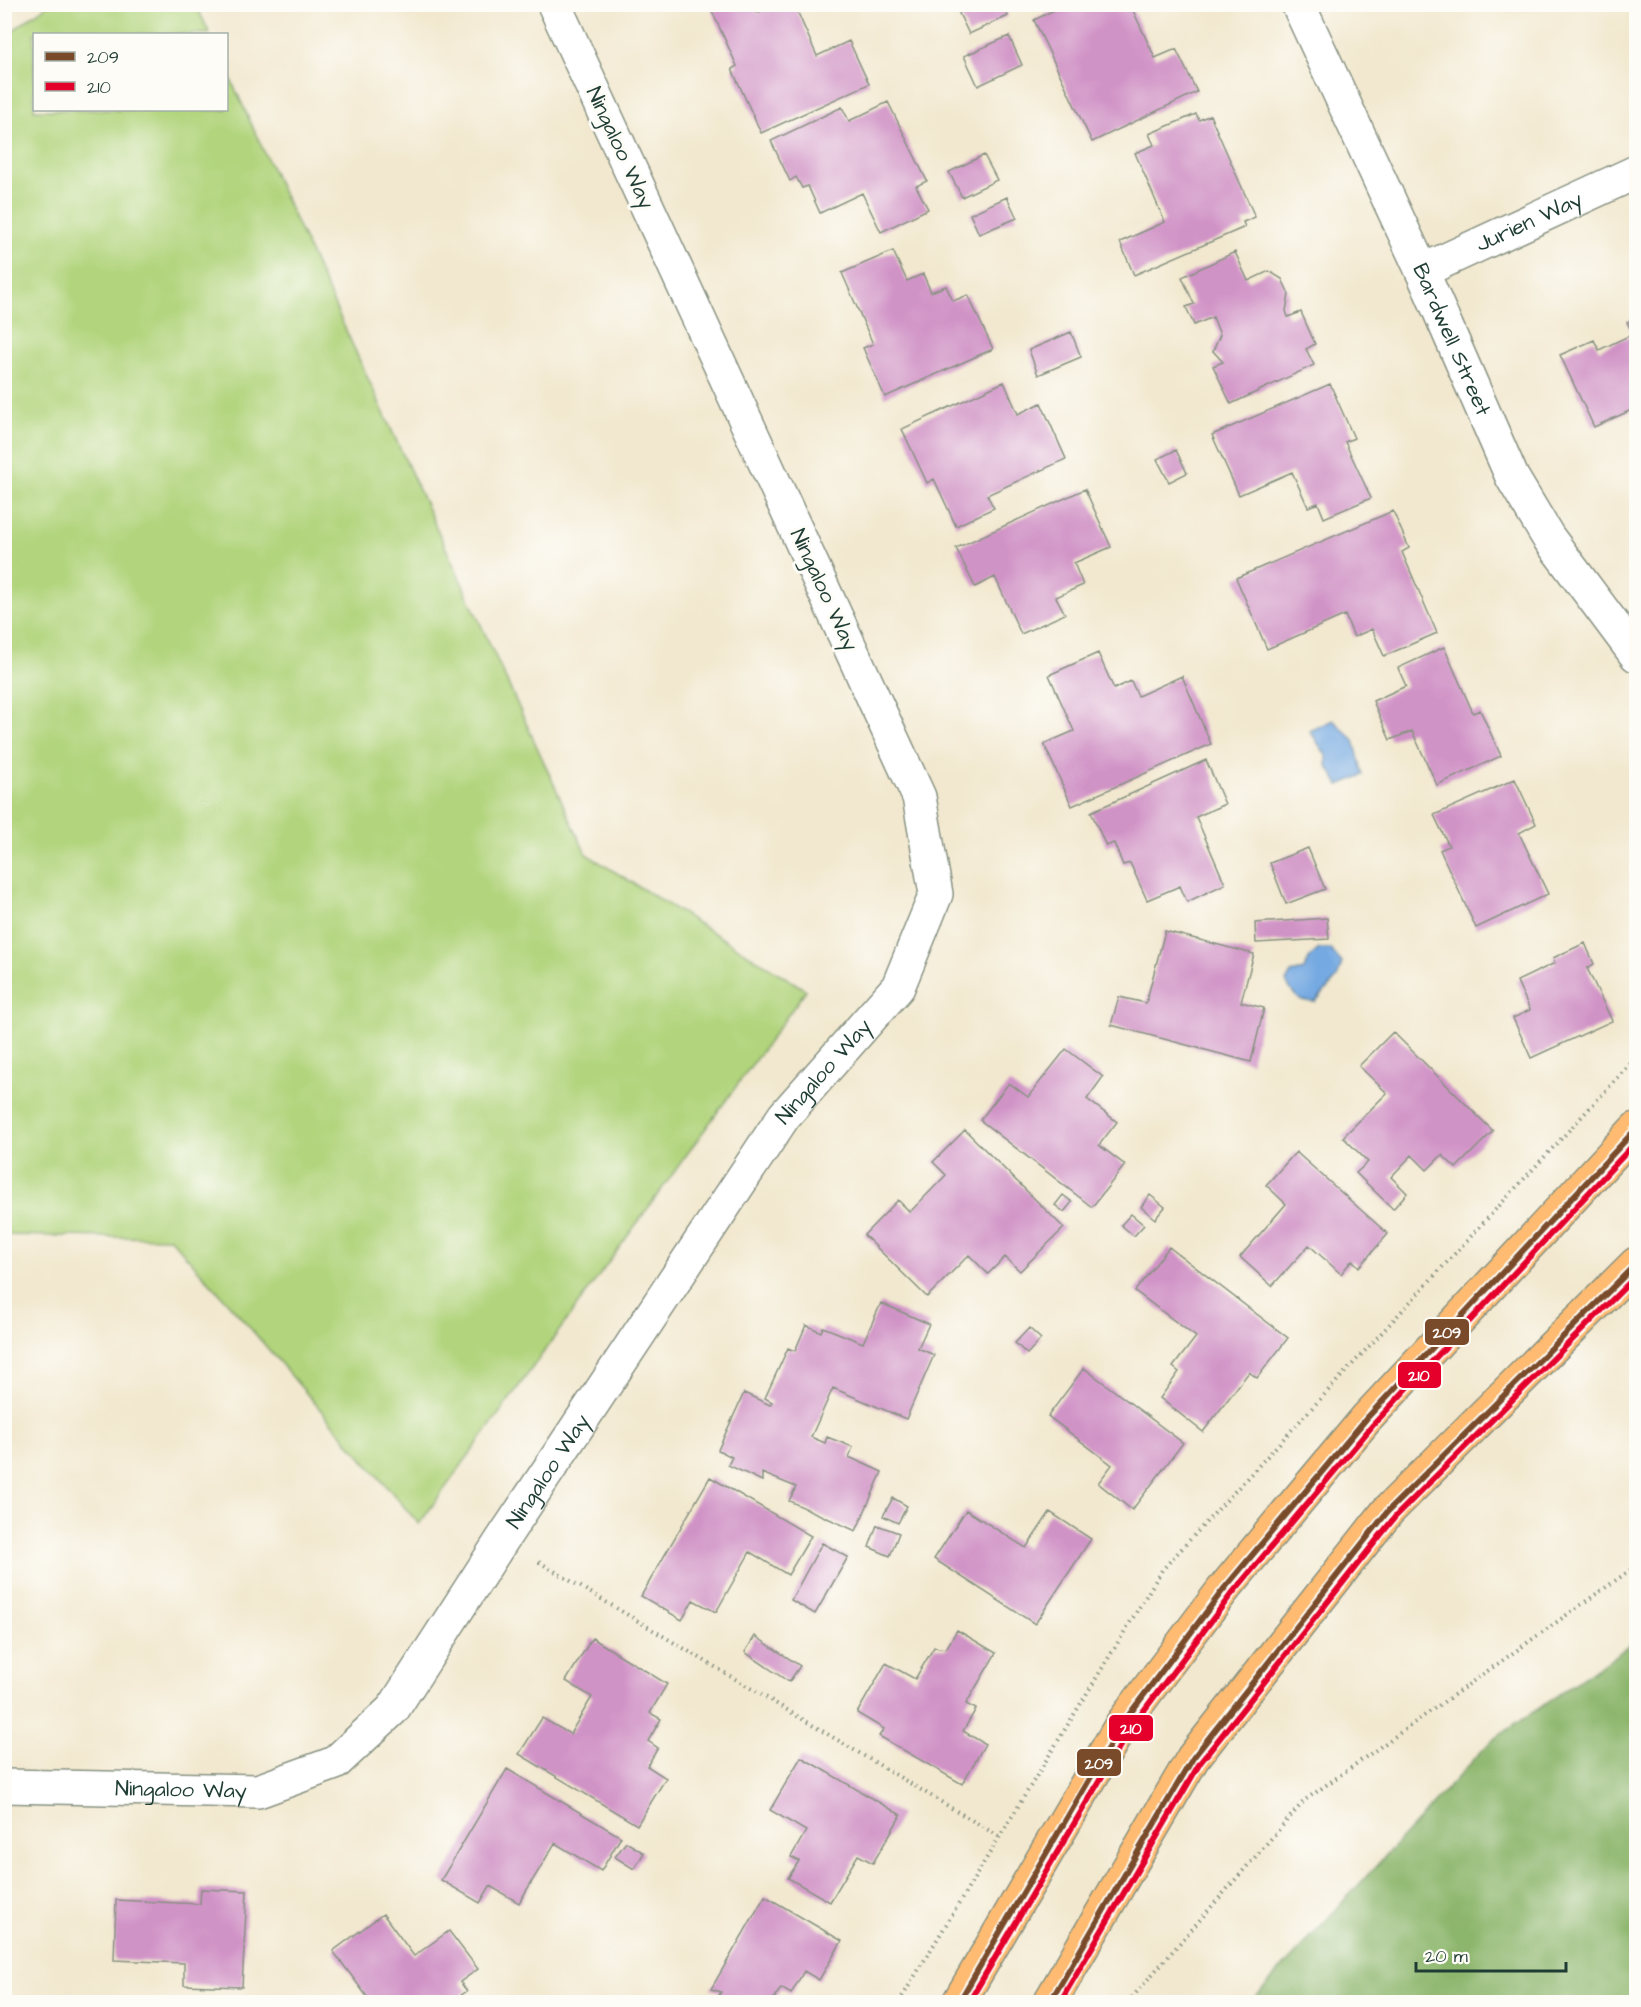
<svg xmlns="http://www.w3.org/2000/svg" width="1641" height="2007" viewBox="0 0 1641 2007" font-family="'Architects Daughter',sans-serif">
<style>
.green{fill:#b1d47c;stroke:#688858;stroke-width:1.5}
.forest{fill:#8cb66c;stroke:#567a50;stroke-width:1.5}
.water{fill:#75a9e2;stroke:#4a738b;stroke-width:1.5}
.building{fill:#d093c6}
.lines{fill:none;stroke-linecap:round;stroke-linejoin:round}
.minor-casing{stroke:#889282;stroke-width:36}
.tertiary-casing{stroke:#889282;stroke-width:36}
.primary-casing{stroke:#889282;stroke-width:36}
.path{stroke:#889282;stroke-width:4;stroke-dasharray:1.5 4.5;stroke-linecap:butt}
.minor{stroke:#fff;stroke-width:33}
.tertiary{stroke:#fff;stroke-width:33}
.primary{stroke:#febb71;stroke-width:33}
.bus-1-casing{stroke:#fdfcf7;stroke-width:10}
.bus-2-casing{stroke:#fdfcf7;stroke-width:10}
.bus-1{stroke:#7a4b2a;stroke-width:6}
.bus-2{stroke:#e4002b;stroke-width:6}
.labels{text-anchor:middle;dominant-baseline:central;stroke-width:6;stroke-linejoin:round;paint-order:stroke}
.street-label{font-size:22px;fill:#1f3d34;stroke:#fdfcf7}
.line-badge{stroke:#fdfcf7;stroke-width:2}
.badge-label{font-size:16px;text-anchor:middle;font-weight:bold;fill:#fff}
</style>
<rect width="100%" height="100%" fill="#fdfcf7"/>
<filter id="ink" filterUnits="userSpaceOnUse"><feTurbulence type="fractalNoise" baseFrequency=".0167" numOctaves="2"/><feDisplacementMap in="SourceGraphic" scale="12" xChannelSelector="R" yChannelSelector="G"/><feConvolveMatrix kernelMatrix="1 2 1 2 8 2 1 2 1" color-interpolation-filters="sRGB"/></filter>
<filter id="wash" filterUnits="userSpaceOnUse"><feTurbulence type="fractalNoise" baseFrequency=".008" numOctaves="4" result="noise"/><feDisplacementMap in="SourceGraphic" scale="24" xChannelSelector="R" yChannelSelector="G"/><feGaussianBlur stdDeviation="1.35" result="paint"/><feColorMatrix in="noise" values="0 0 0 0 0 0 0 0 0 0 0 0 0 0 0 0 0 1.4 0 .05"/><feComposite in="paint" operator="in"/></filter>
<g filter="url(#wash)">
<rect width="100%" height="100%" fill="#f2e8cf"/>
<!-- green -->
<path class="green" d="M49,4L196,5L210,34H34V110H226L227,71L586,854L806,990L419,1524L245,1322L170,1238L5,1235L4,37Z"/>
<!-- forest -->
<path class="forest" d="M1636,1641V2002H1251L1490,1742Z"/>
<!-- water -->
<path class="water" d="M1333,720L1354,740L1363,775L1339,785L1327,765V757L1310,731Z
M1319,949H1330L1342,963L1337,978L1315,1002C1298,1002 1294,996 1286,982L1291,973L1304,970L1310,957Z"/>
<g id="blocks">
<!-- building -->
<path class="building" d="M727,4H753L757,13L776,4H794L817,56L849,41L869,84L761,133L732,69L737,66L712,11Z
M957,4H1003L1008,16L969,34L955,5Z
M1066,4H1130L1155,58L1176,49L1197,92L1092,142L1034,20Z
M1009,36L1022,65L978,86L964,56Z
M888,102L927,181L916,186L928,209L881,232L862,193L820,213L808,186L802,188L796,177L790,181L771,141L842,107L849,121Z
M1196,114L1199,120L1210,115L1255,217L1243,222L1245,227L1134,275L1120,242L1165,222L1135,153L1154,145L1149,134Z
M984,155L997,180L962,197L949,172Z
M1007,197L1017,218L979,234L970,214Z
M893,251L907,281L923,274L931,292L946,286L953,301L968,295L993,349L885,397L863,348L873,344L842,273Z
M1235,252L1248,281L1269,271L1282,279L1289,294L1286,311L1288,317L1301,312L1315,344L1306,349L1314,365L1231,404L1213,366L1223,362L1213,351L1220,335L1213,317L1194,325L1186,307L1194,304L1182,277Z
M1636,318V408L1594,427L1560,355L1594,340L1599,350L1633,334L1627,322Z
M1071,332L1081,357L1038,375L1029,350Z
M1004,382L1018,414L1041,403L1066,459L987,495L994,508L956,526L934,479L927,483L902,429Z
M1330,384L1354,438L1345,442L1371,498L1324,518L1318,503L1308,507L1292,472L1239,495L1212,435Z
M1176,450L1187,473L1169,482L1157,459Z
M1085,489L1111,547L1074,563L1083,585L1056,597L1065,614L1021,634L995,577L975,587L956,548Z
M1393,511L1409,548L1402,552L1437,633L1384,656L1372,629L1354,637L1345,615L1267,649L1236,578Z
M1444,647L1473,713L1480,710L1501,756L1437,785L1412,731L1390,740L1373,701L1406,686L1398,668Z
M1098,653L1114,689L1131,681L1138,696L1182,676L1211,744L1072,806L1044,744L1074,731L1049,675Z
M1206,760L1225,804L1196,817L1225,884L1187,902L1180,886L1147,900L1130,863L1123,865L1114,843L1106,846L1091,812Z
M1515,779L1536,824L1519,833L1548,894L1476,928L1440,850L1449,846L1434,815Z
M1308,848L1325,889L1286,904L1270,863Z
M1327,918L1329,939L1256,943L1255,923Z
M1165,931L1254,954L1241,1002L1264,1008L1251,1062L1111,1025L1119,997L1146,1003Z
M1585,943L1594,964L1587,968L1612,1021L1531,1058L1513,1018L1530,1010L1517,981L1555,963L1553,958Z
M1393,1032L1493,1131L1456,1168L1442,1155L1427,1170L1412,1155L1391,1177L1407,1193L1393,1209L1356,1173L1368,1162L1343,1137L1387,1093L1359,1066Z
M1066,1049L1103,1077L1087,1099L1117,1122L1099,1145L1125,1165L1092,1207L980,1120L1009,1083L1028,1097Z
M965,1130L1064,1228L1020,1271L1005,1257L988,1274L969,1255L927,1297L864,1235L898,1200L910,1212L946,1175L933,1162Z
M1296,1152L1388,1234L1359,1267L1352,1260L1341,1274L1309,1245L1272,1286L1240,1257L1286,1204L1266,1185Z
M1063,1195L1072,1202L1064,1212L1055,1205Z
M1150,1195L1165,1207L1155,1219L1141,1207Z
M1131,1214L1144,1225L1134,1236L1121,1225Z
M1169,1247L1288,1338L1257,1378L1249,1372L1203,1432L1160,1398L1179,1372L1173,1367L1196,1337L1135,1291Z
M881,1303L929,1324L918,1348L934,1355L906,1419L833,1388L811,1437L825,1443L827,1437L853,1447L849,1457L882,1472L856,1531L789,1501L796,1487L762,1473V1481L728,1465L732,1457L718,1450L744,1393L770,1405L772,1402L765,1398L788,1348L795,1351L806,1325L821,1332L823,1327L863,1343Z
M1029,1328L1041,1339L1027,1354L1015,1343Z
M1084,1368L1183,1443L1132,1510L1098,1483L1112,1465L1048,1416Z
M710,1477L811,1536L788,1575L750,1552L716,1612L693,1600L682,1620L641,1596Z
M893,1498L907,1506L898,1523L883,1516Z
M966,1510L1026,1548L1050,1512L1091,1539L1035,1624L934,1559Z
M877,1525L899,1533L890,1556L869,1547Z
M822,1543L848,1557L815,1614L791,1600Z
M957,1630L996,1653L966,1704L976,1709L963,1731L985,1744L962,1784L879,1736L884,1729L857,1713L886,1663L915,1679L934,1647L946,1649Z
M755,1636L800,1666L789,1682L745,1652Z
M592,1638L667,1684L650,1713L661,1719L648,1741L658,1748L647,1766L666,1778L637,1825L519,1754L542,1718L570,1734L592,1697L566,1681Z
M801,1757L901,1815L873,1863L858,1855L830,1902L788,1878L799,1861L791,1857L806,1831L770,1810Z
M507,1769L621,1837L601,1871L555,1843L519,1903L490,1886L480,1903L441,1880Z
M626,1842L644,1853L634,1869L615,1857Z
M201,1889L247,1891L242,1987L184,1985V1963L114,1960L116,1900L200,1904Z
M765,1896L842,1941L819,1980L804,1971L791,1994L781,1988L772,2002H715L721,1992L711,1989Z
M383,1914L414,1956L449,1931L478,1969L460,1982L467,1991L451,2002H371L333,1951Z"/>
</g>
</g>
<g filter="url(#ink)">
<use href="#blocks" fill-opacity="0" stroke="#889282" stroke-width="1.5"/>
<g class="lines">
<defs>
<g id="minor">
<path id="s1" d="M1422,271L1636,172"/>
<path id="s2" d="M4,1786L258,1791L335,1763L393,1709L502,1540L784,1116L898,987L936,894L919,797L554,4"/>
</g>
<g id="tertiary">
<path id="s3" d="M1298,4L1422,271L1512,477L1548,537L1636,655"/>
</g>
<path id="primary" d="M959,2002L1122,1724L1223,1590L1366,1419L1636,1129
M1050,2002L1193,1758L1388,1511L1636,1264"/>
</defs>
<!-- minor casing -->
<use href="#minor" class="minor-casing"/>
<!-- tertiary casing -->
<use href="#tertiary" class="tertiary-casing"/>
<!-- primary casing -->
<use href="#primary" class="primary-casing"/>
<!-- path -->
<path class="path" d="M539,1562L1000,1837
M899,2002L1162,1570L1636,1058
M1128,2002L1305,1800L1636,1566"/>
<!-- minor -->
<use href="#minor" class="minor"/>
<!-- tertiary -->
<use href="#tertiary" class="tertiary"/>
<!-- primary -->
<use href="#primary" class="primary"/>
<defs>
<path id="bus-1" d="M959,2002L1122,1724L1223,1590L1366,1419L1636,1129
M1050,2002L1193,1758L1388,1511L1636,1264"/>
<path id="bus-2" d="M969,2002L1130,1729L1230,1596L1373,1425L1636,1142
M1060,2002L1200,1763L1395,1517L1636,1276"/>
</defs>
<!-- bus-1 casing -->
<use href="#bus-1" class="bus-1-casing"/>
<!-- bus-2 casing -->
<use href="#bus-2" class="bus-2-casing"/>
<!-- bus-1 -->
<use href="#bus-1" class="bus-1"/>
<!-- bus-2 -->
<use href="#bus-2" class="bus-2"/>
</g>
</g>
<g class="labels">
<!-- street labels -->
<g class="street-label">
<text transform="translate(620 148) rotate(65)">Ningaloo Way</text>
<text stroke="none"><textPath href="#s1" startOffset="118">Jurien Way</textPath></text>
<text stroke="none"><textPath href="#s3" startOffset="369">Bardwell Street</textPath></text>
<text transform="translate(824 590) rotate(65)">Ningaloo Way</text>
<text stroke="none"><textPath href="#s2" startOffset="1185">Ningaloo Way</textPath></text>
<text stroke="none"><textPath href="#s2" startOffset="699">Ningaloo Way</textPath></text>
<text stroke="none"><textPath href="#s2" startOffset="177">Ningaloo Way</textPath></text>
</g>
</g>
<g class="line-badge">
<rect x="1424" y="1318" width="46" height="28" rx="6" fill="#7a4b2a"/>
<rect x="1397" y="1361" width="45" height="28" rx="6" fill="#e4002b"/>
<rect x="1108" y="1714" width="46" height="28" rx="6" fill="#e4002b"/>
<rect x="1076" y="1748" width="46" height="29" rx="6" fill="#7a4b2a"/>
</g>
<g class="badge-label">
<text x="1447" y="1338">209</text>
<text x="1419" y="1381">210</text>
<text x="1131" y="1734">210</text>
<text x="1099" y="1769">209</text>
</g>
<!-- margin -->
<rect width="1641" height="2007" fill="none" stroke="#fdfcf7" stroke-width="24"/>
<!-- legend -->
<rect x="33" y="33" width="195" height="78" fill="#fdfcf7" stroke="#a4b0a9" stroke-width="1.5"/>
<rect x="45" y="52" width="30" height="9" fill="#7a4b2a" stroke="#a4b0a9" stroke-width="1.5"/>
<text x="87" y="63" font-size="18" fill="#1f3d34">209</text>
<rect x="45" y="82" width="30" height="9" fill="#e4002b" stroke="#a4b0a9" stroke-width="1.5"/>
<text x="87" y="93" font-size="18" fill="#1f3d34">210</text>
<!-- scale -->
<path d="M1416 1962v9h150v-9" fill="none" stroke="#1f3d34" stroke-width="3"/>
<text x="1425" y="1962" font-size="18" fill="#1f3d34" stroke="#fdfcf7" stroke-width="4.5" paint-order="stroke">20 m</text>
</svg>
